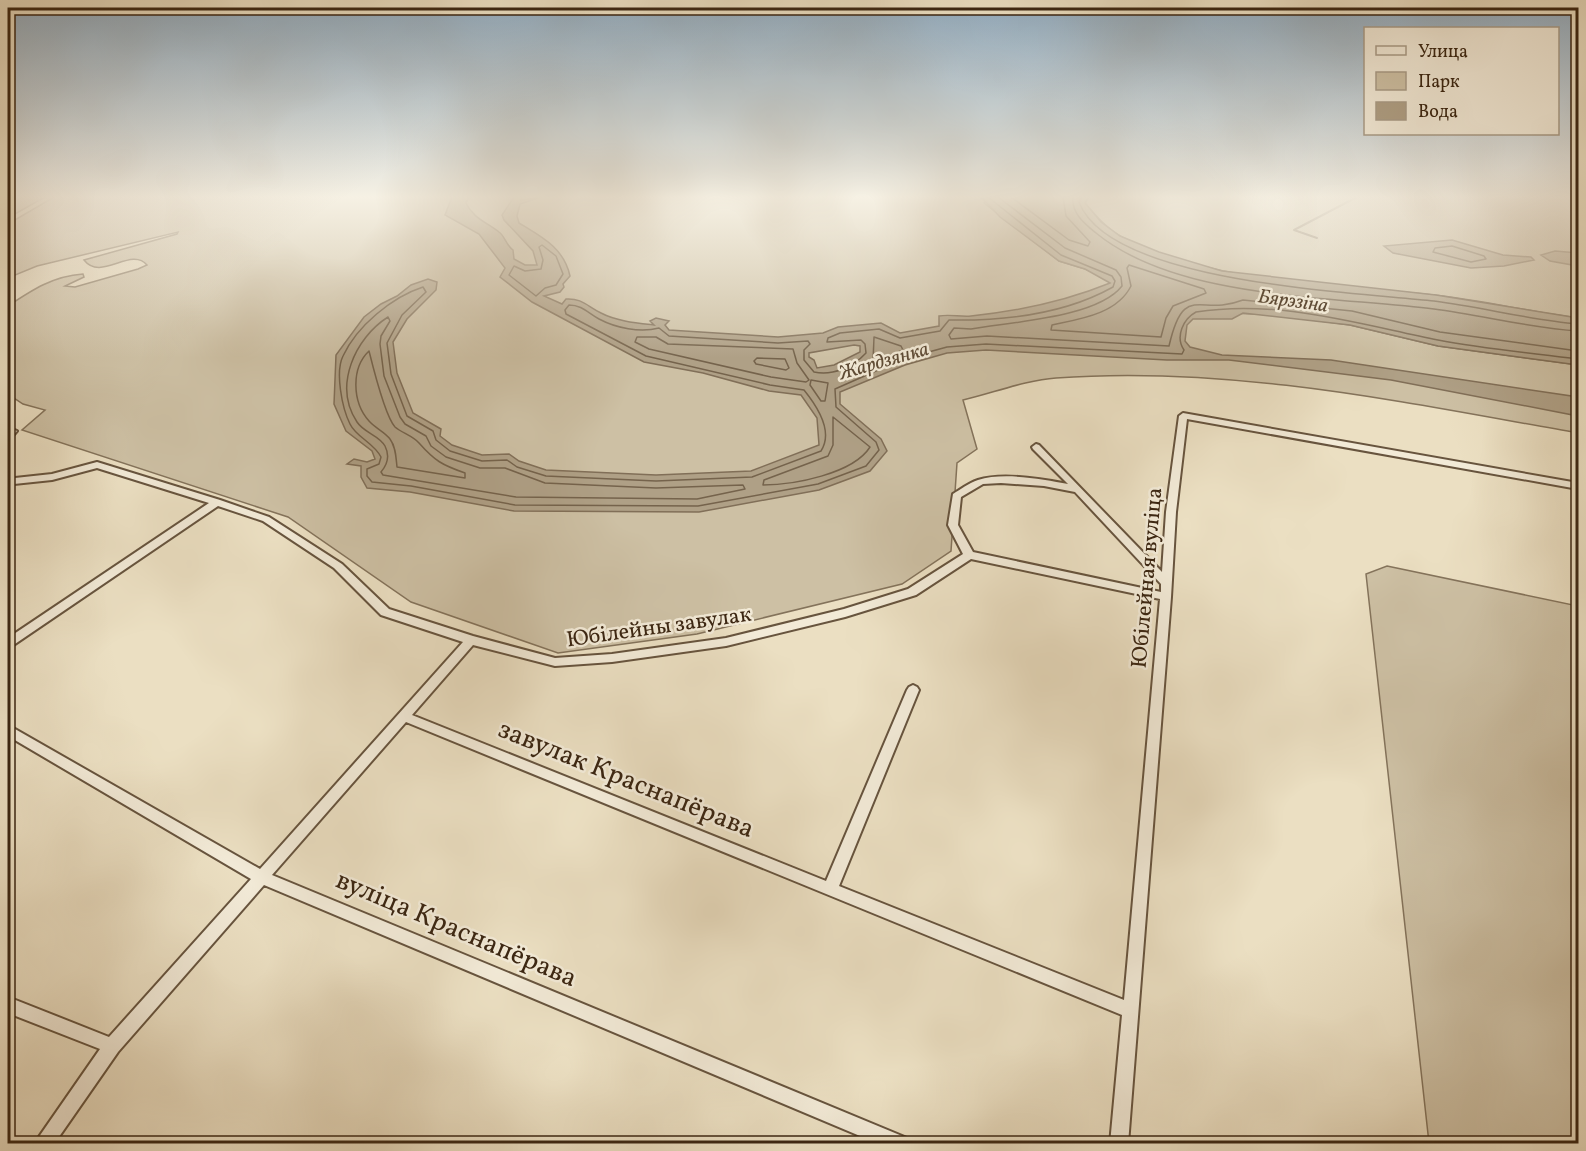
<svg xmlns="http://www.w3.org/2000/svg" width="1586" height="1151" viewBox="0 0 1586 1151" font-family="Vollkorn,serif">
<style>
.green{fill:#cdc0a4;stroke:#84735b;stroke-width:1.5}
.water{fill:#afa086;stroke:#816f58;stroke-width:1.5;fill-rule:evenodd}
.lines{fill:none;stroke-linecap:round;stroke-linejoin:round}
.shore{stroke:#75634c;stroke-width:1.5}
.stream{stroke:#816f58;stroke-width:2}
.street-casing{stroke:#67543e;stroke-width:4}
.street{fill:#f2ead7;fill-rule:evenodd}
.labels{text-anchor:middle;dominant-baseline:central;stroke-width:5;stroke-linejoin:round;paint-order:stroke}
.far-water-label{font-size:20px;font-style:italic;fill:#5e4b35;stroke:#f2ead7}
.street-label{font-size:22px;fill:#3b2612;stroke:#f2ead7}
.near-street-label{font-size:27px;fill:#3b2612;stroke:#f2ead7}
</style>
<rect width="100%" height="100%" fill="#ebdfc2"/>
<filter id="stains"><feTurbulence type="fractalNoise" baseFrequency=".00333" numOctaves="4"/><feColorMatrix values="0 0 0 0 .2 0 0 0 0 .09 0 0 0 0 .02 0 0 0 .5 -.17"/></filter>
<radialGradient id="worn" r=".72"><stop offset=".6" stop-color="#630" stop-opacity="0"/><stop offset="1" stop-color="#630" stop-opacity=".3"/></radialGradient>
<!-- green -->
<path class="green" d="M8,197H45L8,218Z
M54,197H989L984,203L1059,261L1229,313L1275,315L1350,325L1438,346L1578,365V433C1407,403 1231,365 1056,378C1026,380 993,393 963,400L977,449L957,463L951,551L902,584L697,634L558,653L411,602L288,517L22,430L45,410L23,404L8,394V306C32,290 53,276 83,274L84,277L65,286L75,287L138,269L147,265C131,246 101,282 84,260L177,234L178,232L37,266L8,278V224Z
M1089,197H1578V318C1530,312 1482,300 1434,295C1333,284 1214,284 1122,237C1107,229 1096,216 1085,203Z
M1387,566L1578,606V1143H1429L1366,574Z"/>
<!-- water -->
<path class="water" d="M452,197H469L466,203C473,218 486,222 499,232C505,236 505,244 513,250L514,259L525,265H537L533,251L504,220L502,215L514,197H522L521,200L541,197L520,204L517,216L519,223C542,237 564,248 570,276L563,284L564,287L560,292L544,296L562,304L566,299C582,298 587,306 601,313C616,321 637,323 654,325L650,321L656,318L669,321L665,325L669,330L778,337L823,333L838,327L881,323L900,333L939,326V316C950,314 960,317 971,316C1019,311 1066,301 1110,283L1085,269L1059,261L1000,217L981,197H1089L1085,203L1101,222L1120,236L1159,252L1222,271L1436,295L1578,318V365L1438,346L1350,325L1243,313L1232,319H1193L1187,325L1185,341L1190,347L1222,355L1331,360L1578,397V416L1391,380L1229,360H1167L986,350L947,353L905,365L840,392V404L881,439L887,451L870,471L819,490L699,512L514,511L410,492L367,488L361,477V466L347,464L354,459L367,462L375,459L372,451L346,431L334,404L336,355L364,317L381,304L397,296L411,285L428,279L437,282L436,290L407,319L393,342L397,373L413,413L441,429L440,436L452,445L482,455L509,454L519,461L546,470L656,475L751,471L819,445L817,418L801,395L769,391L703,373L644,362L532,302L500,277L505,268L479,234L445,215ZM854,345L860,346V352L834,365L817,368L814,360L809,357V353Z
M1452,240L1503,255L1531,257L1534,260L1504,266L1471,268L1393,253L1384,246Z
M1555,251L1578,253V266L1550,261L1541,255Z"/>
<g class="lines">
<!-- shore -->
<path class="shore" d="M988,197L1061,255L1112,276L1115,281L1113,287C1065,314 1004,321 949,320L940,331L900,338L879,329L840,333L828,338L827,342L861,340L865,344L866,353C853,367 833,376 814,372L804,360V350L810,344L808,341L778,343L669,336L659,328C640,333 616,328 599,319C588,313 582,305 569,305L565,310L566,314L646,356L770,385L804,390C817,406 834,431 821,451L752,477L656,481L546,476L517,467L507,460L482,461L450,451L436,440L433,431L407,416L391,374L387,343L402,315L426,292L423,287C392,297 357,326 343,356C335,372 342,408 350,424C356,437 374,443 381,457L379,464L367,469V476L372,482L411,486L515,505L698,506L818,484L866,466L879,450L876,442L836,407L835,389L903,359L947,347L986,344L1182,354L1184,350C1175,337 1183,319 1196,312C1278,299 1358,324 1438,340C1484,349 1532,353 1578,359
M998,197L1065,248L1116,270L1121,277L1122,286C1097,318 1010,322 971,329L954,328L949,335L951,339L987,336L1169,346C1184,281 1199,317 1243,300L1352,311L1440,332L1578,351
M1011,197L1069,240L1088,246L1090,242L1066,216L1063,197
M1073,197C1071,213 1085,224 1096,233C1178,300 1332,296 1434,309C1482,315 1529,328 1578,331
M1082,197L1079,202C1110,284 1357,292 1434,301C1482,307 1529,320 1578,324
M542,245L556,256L563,274L556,285L545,288L536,296L509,275L514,266L525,271L541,269L543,260L539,247Z
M1452,246L1484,256L1486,259L1471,262L1433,252L1435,248Z
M1129,265L1204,289L1206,293L1173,306L1166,318L1161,337L1051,330L1052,325C1080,319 1117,314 1131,286L1127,268Z
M388,317L390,321L381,336L380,344L384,376L400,417L405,424L426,436L431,446L446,457L480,468H505L545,483L656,488L743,485L745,489L697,499L516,497L383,475L381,472C388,464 390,456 385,446C379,435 364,433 357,422C333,386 355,338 388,317Z
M637,337H656L668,344L793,349L797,363L809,380L806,382L771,377L649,349L635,342Z
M874,337L901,346L903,350L873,362Z
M369,351C373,367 385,416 395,427C402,433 413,436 419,443C435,461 442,465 465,473V478L397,467C396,458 396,447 390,439C385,432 375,428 369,421C352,402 351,368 369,351Z
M757,358L785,359L789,368L786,370L756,364L754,361Z
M811,380L828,383L825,401H821L810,385Z
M833,417L870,447C853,474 793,485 763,485L764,480L828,456L833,445Z"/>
<!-- stream -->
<path class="stream" d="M1317,238L1294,230L1357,197"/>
<defs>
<path id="street" d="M1183,413L1578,483V489L1187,419L1176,512L1171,597L1128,1144H1110L1122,1015L406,722L272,875L907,1138L910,1144H879L264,885L118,1052L54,1144H34L100,1049L8,1013V997L109,1037L251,879L8,736V725L260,869L463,642L381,615L334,568L263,521L218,506L12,646L8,647V638L209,503L97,468L52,480L14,484L8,481V475L15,478L52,474L97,462L220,500L269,517L342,564L389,609L473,636L555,658L612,654L726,638L844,609L908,589L963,554L948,525L953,494C961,489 969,483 978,480C1003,472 1043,479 1068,484L1033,449L1032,447L1036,444L1039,445L1162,572L1166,512L1179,416ZM1001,483L1044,486L1075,492L1161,584V592L973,552L958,525L961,497L983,484ZM971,559L1160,599L1124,1000L839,886L919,690L917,687L913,685L909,687L907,690L826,881L412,715L473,645L555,666L612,662L726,646L845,617L916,595Z
M8,427L17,431L11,438L8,439Z"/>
</defs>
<!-- street casing -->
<use href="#street" class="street-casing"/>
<!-- street -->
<use href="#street" class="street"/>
</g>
<!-- sky -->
<linearGradient id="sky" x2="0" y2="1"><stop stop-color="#91acc1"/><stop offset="0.55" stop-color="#f6f1e4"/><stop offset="1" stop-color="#f6f1e4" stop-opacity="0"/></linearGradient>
<rect width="1586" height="358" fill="url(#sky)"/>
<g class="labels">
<!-- far-water labels -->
<g class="far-water-label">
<text transform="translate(1293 302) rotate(8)">Бярэзіна</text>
<text transform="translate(884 362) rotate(-16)">Жардзянка</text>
</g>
<!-- street labels -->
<g class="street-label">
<text transform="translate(1148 578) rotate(-85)">Юбілейная вуліца</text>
<text transform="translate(659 628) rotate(-8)">Юбілейны завулак</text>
</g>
<!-- near-street labels -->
<g class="near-street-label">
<text transform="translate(626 780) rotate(22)">завулак Краснапёрава</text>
<text transform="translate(456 930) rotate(23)">вуліца Краснапёрава</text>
</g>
</g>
<!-- margin -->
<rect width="1586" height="1151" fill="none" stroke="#ebdfc2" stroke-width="30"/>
<rect x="9" y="9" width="1568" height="1133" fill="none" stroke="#3b2612" stroke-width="3"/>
<rect x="15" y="15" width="1556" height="1121" fill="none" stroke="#3b2612" stroke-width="1.5"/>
<!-- legend -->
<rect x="1364" y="27" width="195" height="108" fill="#f2ead7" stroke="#a99c88" stroke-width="1.5"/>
<rect x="1376" y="46" width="30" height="9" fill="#f2ead7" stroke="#a99c88" stroke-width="1.5"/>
<text x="1418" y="57" font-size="18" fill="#3b2612">Улица</text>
<rect x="1376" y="72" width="30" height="18" fill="#cdc0a4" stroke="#a99c88" stroke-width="1.5"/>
<text x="1418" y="87" font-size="18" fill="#3b2612">Парк</text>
<rect x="1376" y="102" width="30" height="18" fill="#afa086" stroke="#a99c88" stroke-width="1.5"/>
<text x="1418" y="117" font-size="18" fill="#3b2612">Вода</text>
<rect width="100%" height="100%" filter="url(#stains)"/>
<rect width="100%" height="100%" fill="url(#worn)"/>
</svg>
